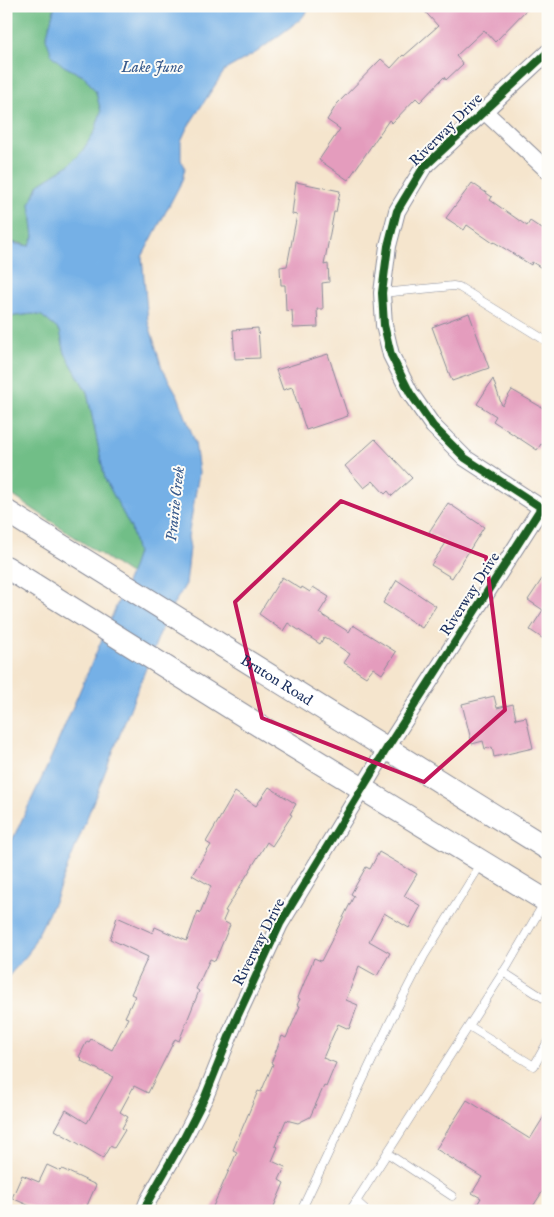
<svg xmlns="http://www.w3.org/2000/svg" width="554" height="1217" viewBox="0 0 554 1217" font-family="'IM FELL English',serif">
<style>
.forest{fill:#71be87;stroke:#467672}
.water{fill:#75b0e6;stroke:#4870a2}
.building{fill:#e49cbd}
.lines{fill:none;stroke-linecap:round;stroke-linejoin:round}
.service-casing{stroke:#888a96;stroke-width:9}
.minor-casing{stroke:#888a96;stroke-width:18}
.secondary-casing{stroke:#888a96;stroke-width:24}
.service{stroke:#fff;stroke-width:8}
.minor{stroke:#fff;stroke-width:16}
.secondary{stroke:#fff;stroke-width:22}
.cycleway-casing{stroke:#fdfcf7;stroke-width:11}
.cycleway{stroke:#1b5e20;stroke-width:8}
.marked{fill:none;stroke:#c2185b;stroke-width:4;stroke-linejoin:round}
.labels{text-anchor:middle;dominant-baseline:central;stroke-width:4;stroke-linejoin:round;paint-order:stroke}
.street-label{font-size:15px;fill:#1b2f5e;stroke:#fdfcf7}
.water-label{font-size:16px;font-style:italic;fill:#3a5c8e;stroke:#fdfcf7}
</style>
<rect width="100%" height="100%" fill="#fdfcf7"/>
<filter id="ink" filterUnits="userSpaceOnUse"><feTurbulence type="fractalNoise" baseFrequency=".02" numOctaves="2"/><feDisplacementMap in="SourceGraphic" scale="10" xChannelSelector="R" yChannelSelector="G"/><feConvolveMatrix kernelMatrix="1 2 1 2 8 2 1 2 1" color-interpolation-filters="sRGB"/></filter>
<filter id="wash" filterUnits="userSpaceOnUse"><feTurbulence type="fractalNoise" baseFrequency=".0096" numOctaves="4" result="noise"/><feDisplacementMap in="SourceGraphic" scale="20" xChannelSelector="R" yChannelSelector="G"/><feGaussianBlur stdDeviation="1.12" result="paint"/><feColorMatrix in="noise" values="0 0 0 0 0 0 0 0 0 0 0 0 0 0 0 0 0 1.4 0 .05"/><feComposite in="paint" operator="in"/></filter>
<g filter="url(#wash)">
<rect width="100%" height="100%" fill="#f5e5cd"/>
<!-- forest -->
<path class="forest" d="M6,6H55L46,38L64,66L85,77L96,92L101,112L95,131L81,153L69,165L39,184L30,204L34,237L29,246L20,243L6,242Z
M33,314L42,316L60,331L65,353L87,392L105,479L131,528L137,553L130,574L6,491V317Z"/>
<!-- water -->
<path class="water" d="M55,6H311L301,19L257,52L225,70L187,128L181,141V160L185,168L182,181L142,257L148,321L162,368L178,396L195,442L199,473L188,537L190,548L186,584L167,615L53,904L28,954L6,979V853L47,767L130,574L137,553L131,528L105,479L87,392L65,353L60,331L42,316L33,314L6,317V242L29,246L34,237L30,204L39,184L69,165L81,153L95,131L101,112L96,92L85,77L64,66L52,56L46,38Z"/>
<g id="blocks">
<!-- building -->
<path class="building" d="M420,6H530L495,42L484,30L456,56L463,64L446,80L444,77L420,102L416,98L392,123L389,120L348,180L319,160L340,129L327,120L337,104L381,59L391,68L403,55L404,56L438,26Z
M296,182L340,191L336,212H334L324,265L328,264L329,282L322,283L323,309H317L318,327L293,328L292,310L286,311L285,285H281L280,267L287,266L297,215L292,214Z
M472,183L492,197L490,200L527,226L530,221L548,233V272L532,262L531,265L494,242L493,243L467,225L464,230L446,218Z
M469,313L489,368L452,381L432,327Z
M258,328L260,358L235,359L233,330Z
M328,354L348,416L306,430L292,387L283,390L276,370Z
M493,379L502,406L512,390L548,411V448L541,444L537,450L493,421L496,416L477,404Z
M375,439L412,478L392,496L388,491L385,494L373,481L364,488L345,466Z
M448,503L484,527L452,578L431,565L446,543L429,532Z
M548,570V642L530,630L543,610L528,600Z
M282,577L301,589L302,587L310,592L313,587L329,597L319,613L349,632L353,625L396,652L382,674L373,668L366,677L344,663L350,654L324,637L320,644L288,623L283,631L259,614Z
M397,580L436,606L422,628L383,603Z
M494,696L497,708L513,704L516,719L526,717L533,748L494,757L492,747L485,749L483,741L472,744L462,704Z
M269,787L296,804L290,814L292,815L272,846L267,842L225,911L227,912L223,921L230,925L215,961L210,959L196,989L199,991L179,1041L175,1039L148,1093L134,1086L120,1112L128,1117L122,1128L125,1130L114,1148L110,1146L103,1158L55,1130L66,1110L87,1123L113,1077L81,1061L82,1058L79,1057L87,1041L89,1042L91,1039L112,1050L128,1018L125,1017L135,996L131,994L148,957L110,939L117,917L153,933L155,927L187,941L198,911L200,913L211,886L192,875L211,845L206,842L235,792L256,806Z
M379,852L417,874L404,896L421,906L409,928L384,913L369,941L390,953L377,976L359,966L346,1000L358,1005L349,1029L338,1024L323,1058L336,1063L326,1087L324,1086L310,1117L298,1123L286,1120L275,1146L278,1147L272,1161L285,1167L279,1180L284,1183L272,1211H211L237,1152L233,1150L258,1091L261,1092L273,1064L271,1063L282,1036L286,1038L300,1006L297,1005L300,999L298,998L314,958L321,961L354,896L351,894L366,867L370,869Z
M467,1100L530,1139L548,1110V1183L530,1211H473L481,1198L472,1193L482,1177L436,1149Z
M47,1165L60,1171L62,1169L96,1185L86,1208L82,1206L80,1211H41L12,1198L22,1175L39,1182Z"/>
</g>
</g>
<g filter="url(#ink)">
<use href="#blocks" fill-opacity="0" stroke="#888a96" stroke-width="1"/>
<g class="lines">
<defs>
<path id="service" d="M382,293L453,286L459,287L548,342
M503,972L548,1001
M469,1026L534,1066L548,1041
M387,1153L452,1196
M356,1201L367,1211
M301,1211L391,1020L424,956L481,864
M350,1211L508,965L544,903"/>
<path id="minor" d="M548,52L423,168L397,211L388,246L382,293L384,325L391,355L410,393L433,426L465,458L548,512
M484,111L548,171
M144,1211L148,1201L184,1138L205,1097L237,1017L280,924L387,748L541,508"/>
<g id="secondary">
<path id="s1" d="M6,511L548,849"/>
<path d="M6,567L276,736L548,902"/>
</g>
</defs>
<!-- service casing -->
<use href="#service" class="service-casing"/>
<!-- minor casing -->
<use href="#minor" class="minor-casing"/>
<!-- secondary casing -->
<use href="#secondary" class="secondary-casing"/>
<!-- service -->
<use href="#service" class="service"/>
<!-- minor -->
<use href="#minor" class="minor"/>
<!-- secondary -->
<use href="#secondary" class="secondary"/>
<defs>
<path id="cycleway" d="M548,52L423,168L397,211L388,246L382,293L384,325L391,355L410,393L433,426L465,458L548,512
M144,1211L148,1201L184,1138L205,1097L237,1017L280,924L387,748L541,508"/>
</defs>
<!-- cycleway casing -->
<use href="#cycleway" class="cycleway-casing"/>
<!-- cycleway -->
<use href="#cycleway" class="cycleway"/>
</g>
</g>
<!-- marked area -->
<path class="marked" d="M341,501L486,557L505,710L424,782L262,718L235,602Z"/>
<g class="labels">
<!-- street labels -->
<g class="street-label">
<text transform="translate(446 130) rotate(-45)">Riverway Drive</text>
<text transform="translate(470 594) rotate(-57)">Riverway Drive</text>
<text stroke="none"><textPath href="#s1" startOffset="319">Bruton Road</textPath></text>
<text transform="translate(259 942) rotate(-63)">Riverway Drive</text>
</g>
<!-- water labels -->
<g class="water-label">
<text x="152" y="68">Lake June</text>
<text transform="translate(176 504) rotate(-84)">Prairie Creek</text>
</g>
</g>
<!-- margin -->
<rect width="554" height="1217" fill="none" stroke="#fdfcf7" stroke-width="25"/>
</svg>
